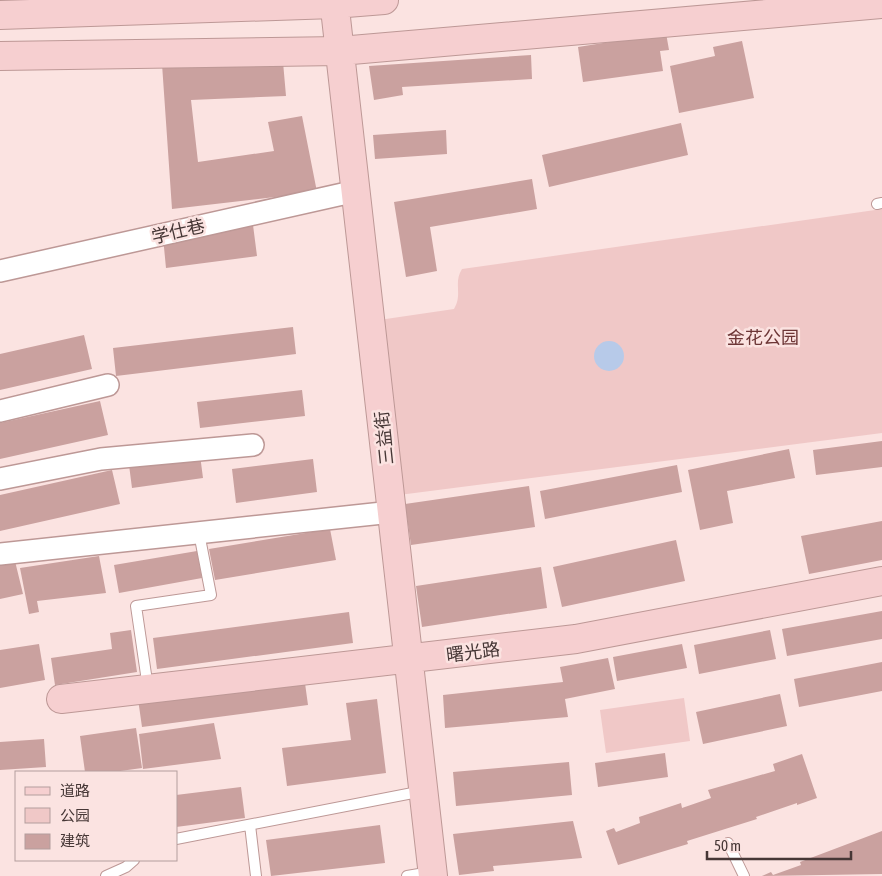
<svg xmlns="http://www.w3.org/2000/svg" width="882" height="876" viewBox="0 0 882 876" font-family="'Asap Condensed','Noto Sans SC',sans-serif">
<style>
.green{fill:#f0c8c7}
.water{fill:#b7cae9}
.building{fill:#caa19f}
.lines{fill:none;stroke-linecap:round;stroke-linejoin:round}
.lane-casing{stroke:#bd9896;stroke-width:12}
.street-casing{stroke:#bd9896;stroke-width:24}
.secondary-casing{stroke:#bd9896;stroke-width:30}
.lane{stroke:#fff;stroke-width:10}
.street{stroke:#fff;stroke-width:21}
.secondary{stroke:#f6cfd0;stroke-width:28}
.labels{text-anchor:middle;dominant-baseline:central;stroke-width:5;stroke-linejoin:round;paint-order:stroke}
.street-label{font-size:18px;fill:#463736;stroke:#fbe3e1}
.park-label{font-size:18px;fill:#6d3636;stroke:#fbe3e1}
</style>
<rect width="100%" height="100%" fill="#fbe3e1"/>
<!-- green -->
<path class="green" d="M882,209V433L399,495L379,320L454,309C463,294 453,283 462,269Z
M684,698L690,741L606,753L600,710Z"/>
<!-- water -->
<path class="water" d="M594 356a15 15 0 1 1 30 0a15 15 0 1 1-30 0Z"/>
<!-- building -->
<path class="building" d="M666,33L669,50L660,51L663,71L583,82L578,47Z
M742,41L754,98L679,113L670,66L715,56L713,47Z
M531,55L532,79L402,87L403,95L374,100L369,66Z
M283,62L286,96L191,100L198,162L274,151L268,122L302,116L317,192L172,209L162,64Z
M681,123L688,155L549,187L542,155Z
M446,130L447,154L375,159L373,135Z
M532,179L537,209L430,227L437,271L406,277L394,202Z
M253,225L257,256L166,268L163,237Z
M293,327L296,354L116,376L113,348Z
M84,335L92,369L0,390V354Z
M302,390L305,416L200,428L197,402Z
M100,401L108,435L0,459V423Z
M882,441V467L816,475L813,450Z
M789,449L795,478L727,491L733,523L700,530L688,470Z
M200,455L203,478L132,488L129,465Z
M313,459L317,492L236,503L232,469Z
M677,465L682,492L545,519L540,491Z
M112,470L120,504L0,531V495Z
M529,486L535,527L411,545L405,504Z
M882,521V560L809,574L801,536Z
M330,529L336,560L215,580L209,549Z
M676,540L685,581L562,607L553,567Z
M197,551L202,578L119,593L114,565Z
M99,556L106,593L37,601L39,612L29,614L20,568Z
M14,557L23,594L0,599V560Z
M541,567L547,608L422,627L416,586Z
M882,611V639L787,656L782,629Z
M349,612L353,643L157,669L153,638Z
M131,630L137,672L55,685L51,658L112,649L110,633Z
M770,630L776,659L699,674L694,645Z
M39,644L45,680L0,688V650Z
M682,644L687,668L617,681L613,657Z
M608,658L615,689L565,699L568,717L445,728L443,695L563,682L560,667Z
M882,662V691L799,707L794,679Z
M304,676L308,705L142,727L138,699Z
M780,694L787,726L703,744L696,712Z
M377,699L386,773L287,786L282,748L351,740L346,703Z
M214,723L221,759L143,769L139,734Z
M136,728L142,768L113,772H85L80,736Z
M44,739L46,767L0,770V742Z
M665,753L668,777L598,787L595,763Z
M802,754L817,798L797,805V803L756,817L757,819L687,841L688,844L618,865L606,831L614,828L616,832L640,823L639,817L681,803L682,808L711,798L708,790L775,771L773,764Z
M569,762L572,795L456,806L453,772Z
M241,787L245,818L176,827V795Z
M573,821L582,858L493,866L494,871L459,875L453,834Z
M380,825L385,863L271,876L266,840Z
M882,831V874L762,876L771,872L773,875L801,865L800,862Z"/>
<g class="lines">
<defs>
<path id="lane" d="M877,204L882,203
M148,688L136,606L211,595L199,533
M250,825L256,876
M176,839L423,791
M728,843L744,876
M106,876L126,867L134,860
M407,876L431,872"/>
<path id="street" d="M0,271L356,191
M0,411L108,385
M0,479L101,459L253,445
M0,554L392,512"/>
<path id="secondary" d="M334,0L433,876
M0,15L334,4L384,0
M0,56L340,51L882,4
M61,699L576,639L882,581"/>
</defs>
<!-- lane casing -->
<use href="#lane" class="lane-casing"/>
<!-- street casing -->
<use href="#street" class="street-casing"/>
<!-- secondary casing -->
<use href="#secondary" class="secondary-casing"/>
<!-- lane -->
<use href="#lane" class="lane"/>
<!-- street -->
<use href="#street" class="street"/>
<!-- secondary -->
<use href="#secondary" class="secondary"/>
</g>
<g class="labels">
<!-- street labels -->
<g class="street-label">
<text transform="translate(178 231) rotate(-13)">学仕巷</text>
<text transform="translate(384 438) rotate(-96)">三益街</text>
<text transform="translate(473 652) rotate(-7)">曙光路</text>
</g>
<!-- park labels -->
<g class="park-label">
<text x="763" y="337">金花公园</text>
</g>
</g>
<!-- legend -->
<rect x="15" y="771" width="162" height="90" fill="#fbe3e1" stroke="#b39e9d"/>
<rect x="25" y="787" width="25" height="8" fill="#f6cfd0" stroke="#b39e9d"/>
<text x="60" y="796" font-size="15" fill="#463736">道路</text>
<rect x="25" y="808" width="25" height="15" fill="#f0c8c7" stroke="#b39e9d"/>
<text x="60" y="821" font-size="15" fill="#463736">公园</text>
<rect x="25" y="834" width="25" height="15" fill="#caa19f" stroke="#b39e9d"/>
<text x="60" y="846" font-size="15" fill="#463736">建筑</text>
<!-- scale -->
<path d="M707 851v8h144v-8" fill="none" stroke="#463736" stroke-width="2.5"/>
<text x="714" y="851" font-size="15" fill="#463736" stroke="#fbe3e1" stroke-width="4" paint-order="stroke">50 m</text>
</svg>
